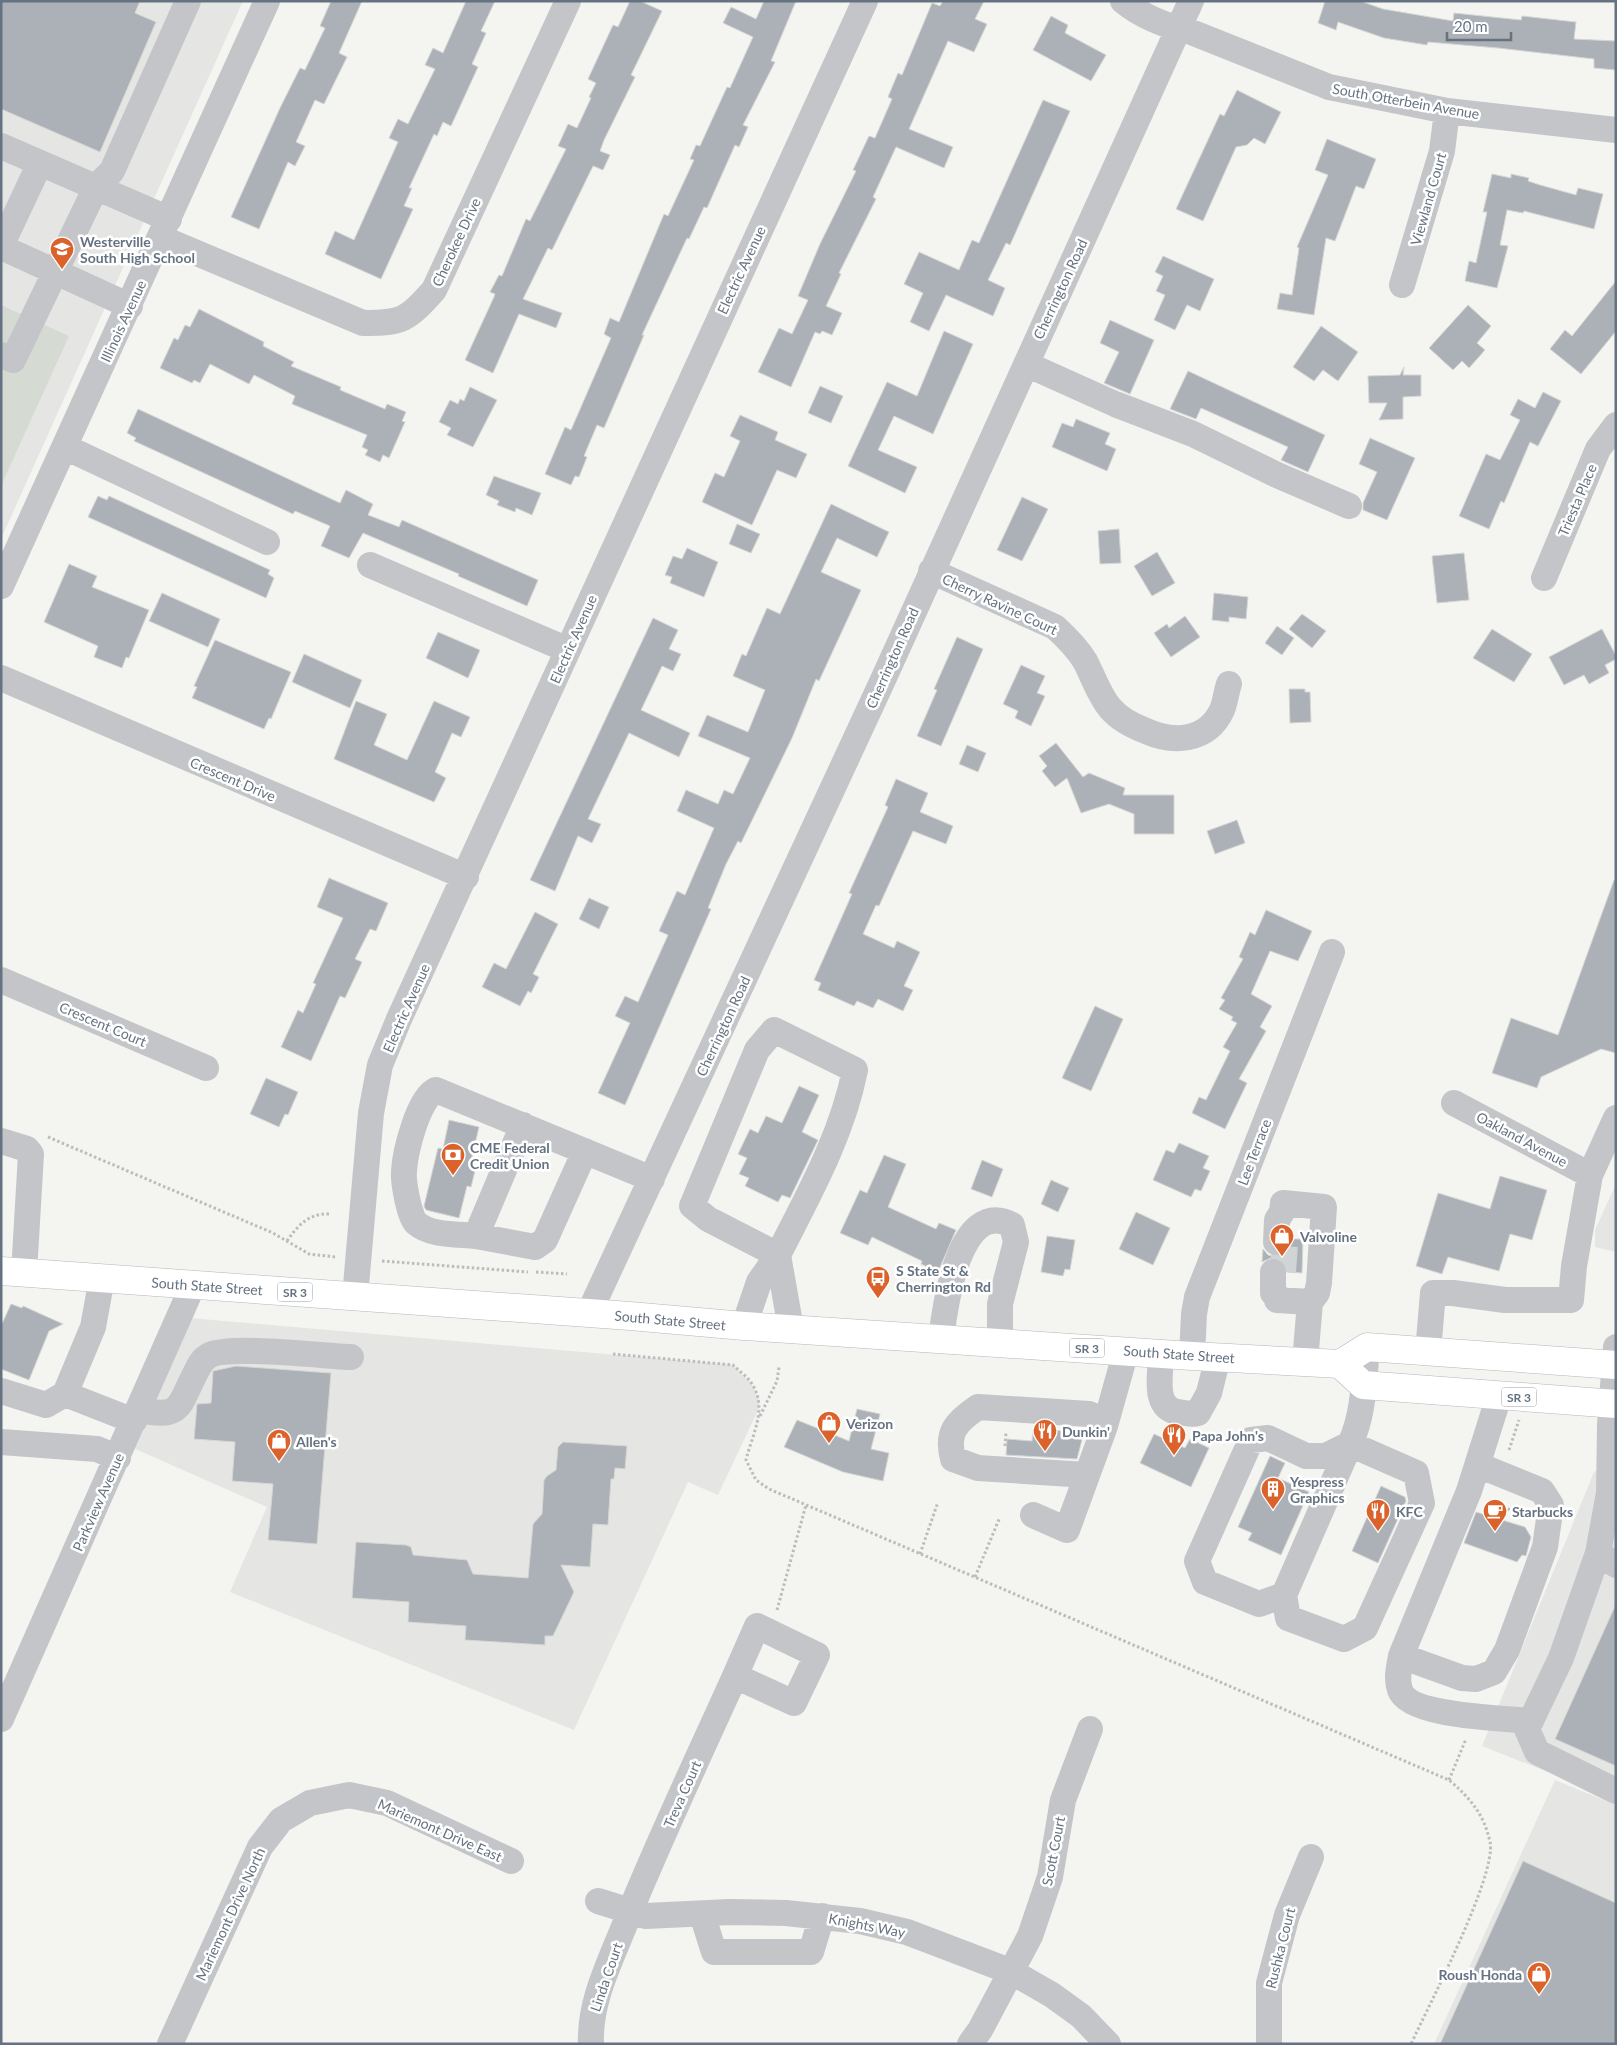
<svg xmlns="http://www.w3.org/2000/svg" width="1617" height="2045" viewBox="0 0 1617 2045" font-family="Lato,sans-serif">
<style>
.built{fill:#e5e6e4}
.green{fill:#d5dbd2}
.building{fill:#abb1b6;stroke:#d6d6d4}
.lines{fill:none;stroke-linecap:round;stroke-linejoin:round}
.minor-tunnel{stroke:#d0d4d5;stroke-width:26;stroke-dasharray:26 13;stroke-linecap:butt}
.major-casing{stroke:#b3b7bb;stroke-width:29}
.path{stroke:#babcbe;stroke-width:3;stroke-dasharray:2.5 2.5;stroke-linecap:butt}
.minor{stroke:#c3c5c9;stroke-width:26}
.major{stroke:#fff;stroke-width:28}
.labels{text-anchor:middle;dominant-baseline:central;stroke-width:5;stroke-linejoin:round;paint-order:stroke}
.shield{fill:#fff;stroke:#939ca7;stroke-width:1}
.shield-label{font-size:12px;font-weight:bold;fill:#657281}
.street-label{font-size:14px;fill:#657281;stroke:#fff}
.poi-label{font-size:14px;font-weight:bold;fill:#657281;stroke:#fff;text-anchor:start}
</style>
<rect width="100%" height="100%" fill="#f4f5f1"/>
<!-- built -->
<path class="built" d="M1,1H243L1,539Z
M1616,1184V1252L1595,1247V1230Z
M179,1317L733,1365L752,1384L759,1400V1408L718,1495L688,1482L574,1730L230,1592L267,1507L124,1444Z
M1616,1459V1799L1482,1746L1594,1472Z
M1555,1780L1616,1805V2044H1434Z"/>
<!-- green -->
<path class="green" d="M1,305L69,336L1,486Z"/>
<!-- building -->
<path class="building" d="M1,1H140L135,13L156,22L100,152L1,109Z
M331,1H362L339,53L347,57L324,104L315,100L296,142L305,146L295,166L288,162L259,229L231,217L280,108L300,68L305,70L325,28L320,26Z
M466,1H495L481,31L486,33L472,64L478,67L451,126L443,122L437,136L434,134L409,188H412L404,206L413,209L381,279L325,254L335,231L354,240L398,142L389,138L398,119L408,124L435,69L425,65L433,48L443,53Z
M630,1H640L662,11L631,75L635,77L604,140L600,151L610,155L603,170L593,166L552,250L548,248L523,299L562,313L556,328L519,314L493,373L465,360L494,297L495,294L490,292L499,275L502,276L526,219L530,221L566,149L558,146L568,124L577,128L591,98L589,97L596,83L588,79L613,25L618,27Z
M764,1H796L771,61L775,62L743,125L748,127L739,147L735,145L707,208L704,207L689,239L687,238L642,335H644L604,428L597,425L584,456L587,457L579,477L575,476L571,485L545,474L565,427L571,430L611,338L604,334L610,318L619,322L664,214L668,216L694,160L690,159L696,145L700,146L727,87L730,88L753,37L723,23L731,7L756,19Z
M943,1H984L975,19L987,24L974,52L948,41L909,129L953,147L944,168L896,147L873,197L876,199L839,273L841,274L826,306L842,313L832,335L822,331L820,334L815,332L791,387L758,372L779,328L792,334L808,300L798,296L820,244L856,171L853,170L869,136L875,138L892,99L888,97L898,73L902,75L932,3L940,6Z
M1325,1H1360L1383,9L1453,21L1454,13L1521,20L1522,16L1576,22L1574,39L1616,41V70L1594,68V59L1498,48L1428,42L1427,45L1384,38L1338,22L1336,30L1318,23Z
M1051,16L1068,25L1065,33L1106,55L1091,81L1033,50Z
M1237,90L1281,112L1265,144L1254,138L1247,145L1236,147L1203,221L1176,209L1220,114L1224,116Z
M1043,100L1070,111L1010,245L1006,243L988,280L1005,288L993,316L946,295L929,331L910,322L923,293L904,284L919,252L959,270L972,240L979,243Z
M1327,139L1376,159L1364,189L1356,186L1335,241L1326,238L1314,315L1277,309L1280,293L1292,295L1299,248L1297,247L1328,175L1315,170Z
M1492,174L1511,178V174L1529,178L1528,181L1540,185L1576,195L1578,188L1603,194L1594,229L1524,211L1523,213L1507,210L1500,245L1508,246L1497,288L1465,281L1469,261L1476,263L1487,212H1483Z
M1163,256L1214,279L1200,311L1187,305L1175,330L1154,320L1165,295L1156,291L1163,276L1155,272Z
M1616,281V331L1581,374L1550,349L1565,330L1572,336Z
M1468,305L1491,326L1477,343L1485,350L1469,368L1462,361L1453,370L1429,348Z
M199,309L264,342L263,346L294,362L291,366L341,387L340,390L385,409L387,404L406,412L402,421L405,422L389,458L383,455L380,462L365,455L368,450L362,447L367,435L292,404L295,396L254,375L249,384L210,364L200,383L194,380L192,383L160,368L174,338L178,340L185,325L190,327Z
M1110,320L1154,340L1130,394L1104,383L1119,352L1100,343Z
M1321,326L1358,352L1338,381L1323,370L1314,381L1293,367Z
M944,331L973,344L933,434L894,416L878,450L917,467L905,493L848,466L887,382L917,396Z
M1404,367L1403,375H1421V396L1403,397V419L1379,420L1387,403H1369L1368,376L1400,375Z
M1188,371L1325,435L1308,472L1281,460L1288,447L1201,408L1196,419L1170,409Z
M820,386L843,396L831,423L808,413Z
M470,387L497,400L473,447L447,435L451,428L439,422L450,400L458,404L460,399L464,401Z
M1543,392L1561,401L1538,446L1530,442L1504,503L1501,501L1489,529L1459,516L1486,454L1500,460L1520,420L1510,415L1518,399L1535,408Z
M138,409L340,503L346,490L373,504L368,515L399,527L402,520L538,580L527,606L458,576L459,574L363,533L349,558L321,546L330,526L295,511L293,514L134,441L136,438L127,433Z
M740,415L778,432L775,440L807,454L796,478L777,470L752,525L702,502L715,473L724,477L740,441L730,436Z
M1076,419L1110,433L1105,444L1116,449L1107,471L1052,447L1062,423L1073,427Z
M1370,438L1415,458L1387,520L1363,510V503L1377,472L1359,464Z
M494,476L541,493L532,515L516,508L515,512L497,505L499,501L486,495Z
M98,496L107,500L109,496L270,570L268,574L274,578L266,598L88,517Z
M1022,497L1048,509L1022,561L997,550Z
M831,504L889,532L877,557L837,538L821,572L861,590L819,681L816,679L792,738L741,843L738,841L726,864L708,908L711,909L625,1105L598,1093L630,1023L615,1016L625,996L638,1002L668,935L659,931L677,891L685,895L714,828L677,811L686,790L718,804L724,790L733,794L750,758L698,736L707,715L748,732L765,690L733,676L742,654L746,656L767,608L780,614Z
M737,524L760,534L751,553L729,544Z
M1119,529L1121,563L1100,564L1098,531Z
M687,548L718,562L704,597L670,583L672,577L665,575L673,556L682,559Z
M1157,552L1175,583L1152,596L1134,566Z
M1464,553L1469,600L1437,603L1432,556Z
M69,564L97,576L92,587L149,610L129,658L126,657L122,668L94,657L98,646L44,622Z
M162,593L220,619L208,647L149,621Z
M1214,593L1248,597L1246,619L1229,617V622L1212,620Z
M1302,614L1326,631L1312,648L1289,629Z
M1185,616L1200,637L1171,657L1154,633L1167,624L1169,628Z
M653,618L678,630L669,649L681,654L673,671L662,666L641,710L690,733L679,757L629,733L588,819L601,824L592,843L578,836L555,891L530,880Z
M1277,626L1294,638L1282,655L1265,643Z
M1492,629L1532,654L1514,682L1473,658Z
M1602,629L1616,656V659L1605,665L1609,673L1589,684L1584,675L1564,685L1549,657Z
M438,632L480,650L468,678L426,658Z
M957,637L983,649L941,746L917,736L937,690L934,689Z
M215,640L291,672L271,719L269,718L264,729L192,698L197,687L194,686Z
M304,654L362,680L350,708L292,682Z
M1021,665L1045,676L1037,693L1045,696L1031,726L1015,718L1018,711L1003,704Z
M1289,689H1305V692H1310L1311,722L1290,723Z
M356,701L387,714L374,745L407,760L434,701L470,717L461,737L452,733L435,772L446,778L434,802L334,759Z
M1056,743L1083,777L1089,773L1125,788L1123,795H1174V834H1134V814L1109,804L1081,813L1067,778L1055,787L1042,771L1047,766L1039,756Z
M967,745L986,753L978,772L959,764Z
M896,779L928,793L920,812L953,826L946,844L913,831L879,906L876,905L863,934L894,948L897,941L920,952L904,986L913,990L903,1011L878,999L873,1008L857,1001L854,1006L818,990L821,983L814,980L852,894L849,893L888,807L885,805Z
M1237,820L1245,843L1215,854L1207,831Z
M329,878L388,903L376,931L370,929L355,959L362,962L345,998L340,996L311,1061L281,1047L298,1010L303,1013L316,984L313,983L343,918L317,907Z
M1614,880L1616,881V1053L1601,1049L1541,1077L1537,1088L1492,1073L1511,1018L1558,1035Z
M589,898L609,907L599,929L579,919Z
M1266,910L1312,931L1298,961L1270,951L1251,994L1272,1006L1260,1027L1266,1031L1239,1079L1247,1083L1225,1129L1192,1113L1199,1097L1206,1100L1230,1051L1223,1047L1237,1023L1231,1020L1233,1017L1219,1009L1225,1000L1221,998L1243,959L1239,957L1250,932L1255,935Z
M535,912L558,924L533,974L539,977L531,993L528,991L520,1006L482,987L494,963L506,969Z
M1095,1006L1123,1019L1091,1091L1062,1078Z
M266,1078L298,1092L288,1115L285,1114L279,1127L250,1114Z
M799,1086L819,1095L802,1132L818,1140L790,1198L782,1195L778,1202L745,1186L749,1178L739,1174L747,1158L738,1154L750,1129L758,1133L766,1116L782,1123Z
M449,1120L479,1127L470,1165L476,1167L471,1187L467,1186L459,1218L426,1210L424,1206L438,1148L443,1149Z
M1179,1143L1209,1156L1203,1168L1210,1171L1201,1191L1195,1189L1191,1197L1153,1180L1166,1150L1174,1153Z
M884,1155L906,1164L888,1207L936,1229L939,1223L956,1230L938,1272L921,1264L922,1261L872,1237L868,1245L840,1233L860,1190L867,1193Z
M982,1160L1003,1169L992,1197L971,1189Z
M1500,1176L1547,1190L1532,1240L1510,1234L1499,1271L1448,1257L1442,1274L1416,1266L1438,1193L1490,1209Z
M1051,1180L1069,1188L1058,1212L1041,1204Z
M1136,1212L1170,1228L1153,1265L1119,1249Z
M1047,1236L1075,1240L1070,1270L1065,1269L1063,1276L1041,1272Z
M1291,1239H1303L1302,1273L1288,1272L1286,1264L1280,1259L1273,1257L1262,1262L1263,1249L1268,1255L1275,1257L1282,1255L1289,1250Z
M11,1304L22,1308L23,1306L63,1324L49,1331L29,1380L1,1369V1326Z
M236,1366L331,1373L317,1544L268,1540L273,1484L232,1481L235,1442L194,1439L197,1404L211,1403L213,1371Z
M857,1409L880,1414L871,1449L889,1453L883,1481L843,1472L784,1447L797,1420L849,1441Z
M1033,1429L1084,1432L1077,1459L1006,1455L1007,1439L1032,1441Z
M1154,1434L1185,1448L1190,1439L1209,1448L1191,1487L1140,1463Z
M563,1442L627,1446L625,1469L615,1468L614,1479H611L608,1525L593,1524L590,1567L561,1565L574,1592L553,1636H545V1645L465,1640L466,1626L408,1622L409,1602L352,1598L356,1542L406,1545L411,1547L413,1555L467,1560L473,1574L528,1578L533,1524L542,1514L544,1480L547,1476L556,1470L558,1447Z
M1270,1456L1285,1463L1278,1478L1309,1492L1281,1555L1248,1540L1252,1533L1238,1527Z
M1381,1486L1405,1497L1406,1501L1378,1563L1352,1551Z
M1476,1512L1525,1527L1531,1537L1526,1556L1522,1555L1517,1562L1464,1543Z
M1616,1604V1766L1555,1739Z
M1523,1861L1616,1903V2044H1440Z"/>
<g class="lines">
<!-- minor-tunnel -->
<path class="minor-tunnel" d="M1283,1272L1285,1243"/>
<defs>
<path id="major" d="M1,1271L630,1316L744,1326L1192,1356L1340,1364L1367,1347L1616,1365
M1340,1364L1363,1385L1616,1404"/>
</defs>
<!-- major casing -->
<use href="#major" class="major-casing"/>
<!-- path -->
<path class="path" d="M48,1137L273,1233L309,1254L336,1257
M287,1241C297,1226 309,1213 329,1214
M382,1261L528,1272
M536,1272L567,1274
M613,1354L733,1365C739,1371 748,1377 752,1384C768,1408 752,1435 746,1460L756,1480L769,1489L1449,1780C1470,1798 1484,1814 1490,1842C1497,1875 1428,2007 1411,2044
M760,1416L777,1381L779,1367
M1005,1446L1006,1433
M1509,1450L1519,1420
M1489,1501L1527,1517
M920,1554L938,1502
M975,1577L1000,1517
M777,1610L806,1505
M1449,1780L1466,1739"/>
<!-- minor -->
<path class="minor" d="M1123,1C1140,15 1165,26 1186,30L1329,87L1447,111L1616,130
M1,146L169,219
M161,238L363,323C403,323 407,320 434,290L568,1
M1,246L40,163
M1,247L130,306
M1402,285L1442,151L1447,111
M1,355L13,360L96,187L112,171L188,1
M1026,364L1115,404L1193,434L1277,475L1349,506
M65,447L267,542
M370,565L568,650
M931,571L1055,627C1066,637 1077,648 1085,661C1093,676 1099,695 1110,708C1119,719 1133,726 1146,731C1173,743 1207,742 1222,710C1225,703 1226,693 1229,684
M1544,578L1598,449L1616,425
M1,586L267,1
M1,678L466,877
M1,980L206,1068
M774,1030L855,1070C842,1136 808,1196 778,1255L708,1219L692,1206L757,1050Z
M1454,1103L1590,1175
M523,1125L476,1236L535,1247L545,1240L585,1151
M1,1141L27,1149L31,1154L24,1273
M476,1236C457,1234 431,1236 416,1223C409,1216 403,1181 404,1171C405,1153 418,1098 436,1090L652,1179
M1276,1242L1277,1220L1282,1212L1283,1203L1324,1207L1319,1283L1317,1293L1310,1302L1305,1362
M1273,1272V1293L1277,1296V1300L1310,1302
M102,1278L93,1327L65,1394L134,1421
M355,1297L371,1113L380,1065L399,1019L865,1
M589,1313L882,682L1191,1
M744,1326L759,1282L778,1255L791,1329
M941,1339C945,1306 959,1197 1012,1225L1016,1242L1000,1304V1342
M1616,1347L1610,1425L1609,1493L1598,1553L1616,1565
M1428,1352L1433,1293H1453L1505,1300H1571L1574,1266L1590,1175L1616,1118
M1161,1354C1161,1373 1152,1408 1178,1412C1185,1413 1191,1415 1198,1413L1209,1393L1218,1357
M1192,1356L1194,1314L1197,1297L1332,952
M1,1391L46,1405L65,1394
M1499,1396L1469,1491L1401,1656C1399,1667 1396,1679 1400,1690C1409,1717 1506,1718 1531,1721
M139,1410C183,1419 178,1406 196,1372C199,1365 202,1359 210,1355C231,1345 323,1356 351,1357
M1,1442L97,1449L118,1458
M1087,1475L978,1468L953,1459C946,1432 956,1422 978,1407L1089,1414L1106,1421
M1033,1515L1067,1530L1105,1426L1126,1351
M1598,1553L1561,1658L1527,1729L1537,1752L1616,1791
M1284,1595L1259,1604L1205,1582L1197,1561L1251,1440L1268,1438L1306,1456H1326L1350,1444L1416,1473L1422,1503L1365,1628L1344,1639L1288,1618L1284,1595L1350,1444C1364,1414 1364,1380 1367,1347
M757,1626L817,1655L794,1703L735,1676Z
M1401,1656L1462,1678L1476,1679L1494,1672L1507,1650L1545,1547L1551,1505L1542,1491L1478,1465
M1,1719L193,1285
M598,1901L646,1916L729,1912L786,1913L860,1921L907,1932L1012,1972L1052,1995L1081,2016L1108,2044
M702,1914L714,1952H811L822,1916
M170,2044L260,1847L281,1820L310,1803L349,1795L387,1803L511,1861
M591,2044C589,2002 610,1962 625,1924C659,1840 698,1758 735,1676
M970,2044L980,2030L1030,1936L1050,1877L1063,1800L1090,1729
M1269,2044V1983L1287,1915L1311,1857"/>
<!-- major -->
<use href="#major" class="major"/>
</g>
<!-- icons -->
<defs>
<symbol id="school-pin" viewBox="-11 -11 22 30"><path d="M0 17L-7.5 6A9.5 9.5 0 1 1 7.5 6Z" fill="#db622b" stroke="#fff"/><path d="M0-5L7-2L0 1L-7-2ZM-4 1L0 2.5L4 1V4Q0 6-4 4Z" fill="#fff"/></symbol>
<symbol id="bank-pin" viewBox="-11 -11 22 30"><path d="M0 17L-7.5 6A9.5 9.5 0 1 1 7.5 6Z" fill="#db622b" stroke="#fff"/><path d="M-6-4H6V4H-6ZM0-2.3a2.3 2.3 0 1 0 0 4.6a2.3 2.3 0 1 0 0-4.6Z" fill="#fff"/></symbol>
<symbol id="shop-pin" viewBox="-11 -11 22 30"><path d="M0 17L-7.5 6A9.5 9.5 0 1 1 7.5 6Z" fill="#db622b" stroke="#fff"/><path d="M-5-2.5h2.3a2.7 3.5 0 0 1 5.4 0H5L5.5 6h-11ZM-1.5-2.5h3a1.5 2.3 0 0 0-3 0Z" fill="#fff"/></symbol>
<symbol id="bus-pin" viewBox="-11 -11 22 30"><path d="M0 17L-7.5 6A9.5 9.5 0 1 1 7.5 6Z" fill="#db622b" stroke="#fff"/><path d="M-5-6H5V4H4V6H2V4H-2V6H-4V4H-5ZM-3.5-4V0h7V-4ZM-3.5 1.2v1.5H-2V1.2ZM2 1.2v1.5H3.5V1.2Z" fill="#fff"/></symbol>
<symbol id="restaurant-pin" viewBox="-11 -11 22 30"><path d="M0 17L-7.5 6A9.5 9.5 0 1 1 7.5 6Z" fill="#db622b" stroke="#fff"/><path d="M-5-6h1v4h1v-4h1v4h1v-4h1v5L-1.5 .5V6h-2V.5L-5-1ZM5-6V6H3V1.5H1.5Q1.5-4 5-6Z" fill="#fff"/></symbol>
<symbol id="building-pin" viewBox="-11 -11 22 30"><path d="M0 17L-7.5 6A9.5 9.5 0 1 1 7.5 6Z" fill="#db622b" stroke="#fff"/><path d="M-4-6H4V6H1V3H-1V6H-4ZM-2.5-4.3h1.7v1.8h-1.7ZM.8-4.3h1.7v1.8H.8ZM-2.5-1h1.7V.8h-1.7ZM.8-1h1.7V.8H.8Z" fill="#fff"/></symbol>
<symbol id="cafe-pin" viewBox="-11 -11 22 30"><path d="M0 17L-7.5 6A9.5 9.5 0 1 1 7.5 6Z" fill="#db622b" stroke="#fff"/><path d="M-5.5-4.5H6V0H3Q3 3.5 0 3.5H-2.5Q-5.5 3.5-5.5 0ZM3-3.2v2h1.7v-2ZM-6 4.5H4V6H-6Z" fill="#fff"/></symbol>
</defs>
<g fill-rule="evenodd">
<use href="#school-pin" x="48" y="235" width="28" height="38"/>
<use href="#bank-pin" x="439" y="1141" width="28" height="38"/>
<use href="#shop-pin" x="1268" y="1222" width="28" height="38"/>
<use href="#bus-pin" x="864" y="1264" width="28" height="38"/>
<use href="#shop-pin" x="815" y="1409" width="28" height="38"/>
<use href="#restaurant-pin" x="1031" y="1417" width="28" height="38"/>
<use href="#restaurant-pin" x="1160" y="1421" width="28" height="38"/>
<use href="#shop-pin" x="265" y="1427" width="28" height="38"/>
<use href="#building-pin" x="1259" y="1475" width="28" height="38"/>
<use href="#restaurant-pin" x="1364" y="1497" width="28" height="38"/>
<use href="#cafe-pin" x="1481" y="1497" width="28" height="38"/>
<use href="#shop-pin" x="1525" y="1960" width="28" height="38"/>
</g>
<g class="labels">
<!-- shield labels -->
<g class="shield">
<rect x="277.5" y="1282.5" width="35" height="19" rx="4"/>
<rect x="1069.5" y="1338.5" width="35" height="19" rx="4"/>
<rect x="1501.5" y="1387.5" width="35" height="19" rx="4"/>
</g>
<g class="shield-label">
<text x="295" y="1292">SR 3</text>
<text x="1087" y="1348">SR 3</text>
<text x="1519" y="1397">SR 3</text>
</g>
<!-- street labels -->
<g class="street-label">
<text transform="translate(1406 101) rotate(10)">South Otterbein Avenue</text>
<text transform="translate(1428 199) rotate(-74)">Viewland Court</text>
<text transform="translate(456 242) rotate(-65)">Cherokee Drive</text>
<text transform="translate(741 270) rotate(-65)">Electric Avenue</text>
<text transform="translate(1060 289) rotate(-65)">Cherrington Road</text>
<text transform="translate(123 321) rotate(-65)">Illinois Avenue</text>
<text transform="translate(1577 500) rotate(-67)">Triesta Place</text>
<text transform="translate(1000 604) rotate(25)">Cherry Ravine Court</text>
<text transform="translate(573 639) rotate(-66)">Electric Avenue</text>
<text transform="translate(892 658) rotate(-66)">Cherrington Road</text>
<text transform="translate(233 779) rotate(23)">Crescent Drive</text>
<text transform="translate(406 1008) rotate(-66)">Electric Avenue</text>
<text transform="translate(103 1024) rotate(23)">Crescent Court</text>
<text transform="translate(723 1026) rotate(-65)">Cherrington Road</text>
<text transform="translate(1522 1139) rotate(28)">Oakland Avenue</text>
<text transform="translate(1254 1152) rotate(-69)">Lee Terrace</text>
<text transform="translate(207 1286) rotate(4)">South State Street</text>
<text transform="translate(670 1320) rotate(5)">South State Street</text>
<text transform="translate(1179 1354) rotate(4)">South State Street</text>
<text transform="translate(98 1502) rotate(-66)">Parkview Avenue</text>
<text transform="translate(682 1794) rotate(-66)">Treva Court</text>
<text transform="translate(440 1830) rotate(24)">Mariemont Drive East</text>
<text transform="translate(1053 1851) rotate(-79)">Scott Court</text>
<text transform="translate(230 1914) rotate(-65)">Mariemont Drive North</text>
<text transform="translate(867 1925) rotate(11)">Knights Way</text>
<text transform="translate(1280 1948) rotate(-76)">Rushka Court</text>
<text transform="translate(606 1977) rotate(-71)">Linda Court</text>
</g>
<!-- poi labels -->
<g class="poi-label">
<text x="80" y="241">Westerville<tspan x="80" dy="16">South High School</tspan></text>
<text x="470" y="1147">CME Federal<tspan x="470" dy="16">Credit Union</tspan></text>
<text x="1300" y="1236">Valvoline</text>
<text x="896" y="1270">S State St &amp;<tspan x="896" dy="16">Cherrington Rd</tspan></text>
<text x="846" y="1423">Verizon</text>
<text x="1062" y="1431">Dunkin'</text>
<text x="1192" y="1435">Papa John's</text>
<text x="296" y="1441">Allen's</text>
<text x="1290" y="1481">Yespress<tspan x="1290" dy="16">Graphics</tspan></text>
<text x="1396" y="1511">KFC</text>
<text x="1512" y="1511">Starbucks</text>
<text x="1522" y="1974" text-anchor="end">Roush Honda</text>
</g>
</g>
<!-- border -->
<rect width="1617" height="2045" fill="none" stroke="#657281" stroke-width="5"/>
<!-- scale -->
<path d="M1447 32v8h64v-8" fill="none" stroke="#657281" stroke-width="2.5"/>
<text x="1454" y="32" font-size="15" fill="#657281" stroke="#ffffff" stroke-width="4" paint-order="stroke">20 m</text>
</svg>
